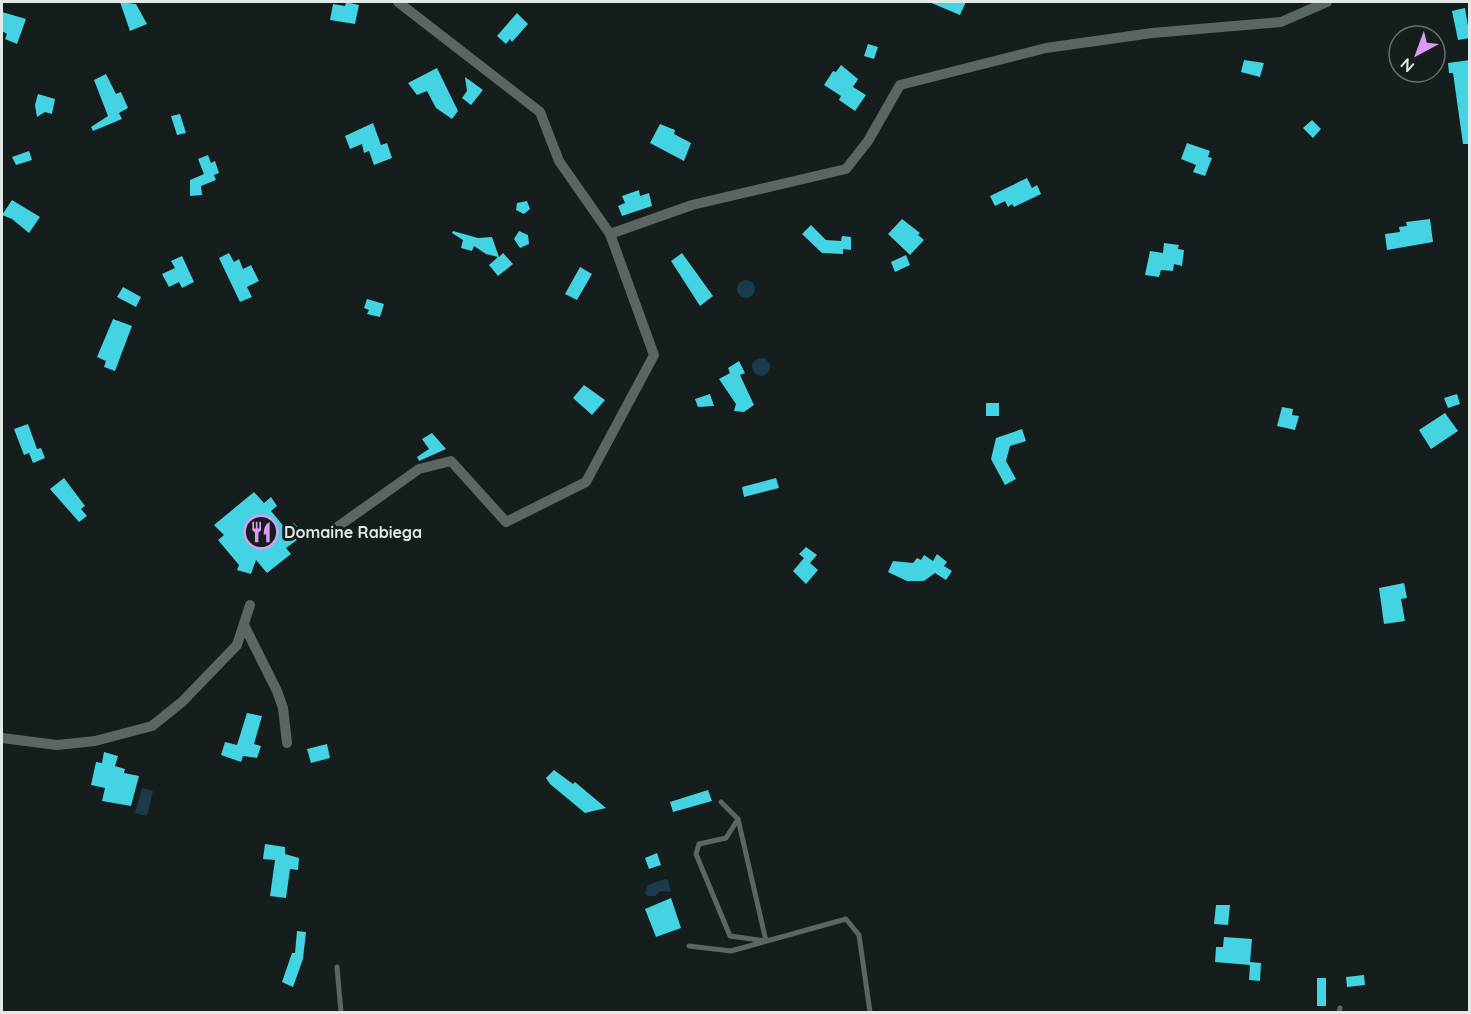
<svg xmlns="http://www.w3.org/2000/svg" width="1471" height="1014" viewBox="0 0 1471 1014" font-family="Quicksand,sans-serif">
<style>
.water{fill:#1a3b4b}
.building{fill:#44d3e2}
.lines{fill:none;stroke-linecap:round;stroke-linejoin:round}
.service{stroke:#5b6563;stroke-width:5}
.minor{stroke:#5b6563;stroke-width:10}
.labels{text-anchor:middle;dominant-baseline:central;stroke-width:6;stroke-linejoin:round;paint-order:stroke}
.poi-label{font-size:16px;font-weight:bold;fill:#e2e8e6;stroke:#151e1c;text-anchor:start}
</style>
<rect width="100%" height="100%" fill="#151e1c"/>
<!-- water -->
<path class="water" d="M737 289a9 9 0 1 1 18 0a9 9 0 1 1-18 0Z
M752 367a9 9 0 1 1 18 0a9 9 0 1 1-18 0Z
M142,788L153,791L147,816L135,813Z
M665,879L668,880L671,892L660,891L655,896H648L645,893L648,885Z"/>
<!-- building -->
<path class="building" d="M120,2L136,4L147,24L130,31Z
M346,2L359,5L355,24L330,20L333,4L345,6Z
M929,2H966L960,15Z
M1465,8L1470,38L1458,40L1452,11Z
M2,12L26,19L17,44L5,39L7,34L2,31Z
M517,13L528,24L512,42L510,39L506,44L497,36Z
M868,44L878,47L874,59L864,56Z
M1244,60L1264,63L1260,77L1241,72Z
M1470,60V144H1463L1453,73H1449L1448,63Z
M841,65L858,79L853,87L866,95L855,111L839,100L841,96L824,85L833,71L836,72Z
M437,68L458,111L452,119L436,108L427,91L417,95L408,83Z
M106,74L116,94L121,92L128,108L119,113L122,119L93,131L91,127L108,116L94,80Z
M465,77L483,90L471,105L462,98L467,91Z
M38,94L55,99L52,114L45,112L37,117L35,105Z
M180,114L186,133L177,135L171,116Z
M1312,120L1321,129L1313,138L1303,128Z
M373,123L381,145L387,143L392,158L374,165L369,151L364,153L362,144L350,149L345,136Z
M660,124L675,130L674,134L691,143L684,161L650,143Z
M1187,143L1210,151L1208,157L1212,158L1205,176L1193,172L1196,165L1181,159Z
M29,151L32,160L16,165L12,157Z
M208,155L211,163L215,161L219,173L214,175L216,180L201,186L202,195L190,196V180L204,174L198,159Z
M1027,178L1032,188L1037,185L1041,194L1014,207L1012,204L1008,207L1005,201L995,206L990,196Z
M639,190L640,196L649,193L652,206L622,216L618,206L625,203L622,196Z
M12,200L40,217L29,233L12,219L2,215Z
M527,201L530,209L524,214L516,210L517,203Z
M902,219L920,233L918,235L924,240L910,255L888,234Z
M1430,219L1433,242L1387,250L1385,234L1400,232L1399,227L1407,226L1406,222Z
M811,225L826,240L841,241L842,236L851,237V250L843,249V254L822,253L802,234Z
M453,231L478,238L492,237L499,257L503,253L513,264L498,276L489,265L498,257L486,254L474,246L472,251L461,248L463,240L452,233Z
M519,231L528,235L529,244L520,248L514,239Z
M1164,243L1179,245L1178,249L1184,250L1182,266L1174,264L1173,271L1161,270L1159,277L1145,275L1150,251L1163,253Z
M229,253L234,262L239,259L243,269L251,265L259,281L247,287L252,297L240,302L219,258Z
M682,253L713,296L700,306L671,261Z
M906,255L910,265L895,272L891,262Z
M182,256L194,282L182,288L179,282L169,287L162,274L175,268L171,261Z
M580,267L592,274L577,300L565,294Z
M123,287L141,297L136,307L117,297Z
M367,299L384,304L380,317L367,314L369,310L364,308Z
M113,319L132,326L115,371L104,367L106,361L97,357Z
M739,361L745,373L740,375L754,405L744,412L734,411L736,404L719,379L730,373L728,368Z
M584,385L605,400L592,415L573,398Z
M710,394L714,406L698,407L695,399Z
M1457,394L1460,404L1448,408L1444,398Z
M986,403H999V416H986Z
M1282,407L1293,409L1292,415L1299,416L1295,430L1277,426Z
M1445,413L1458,431L1431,449L1419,430Z
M28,424L37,449L41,448L45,458L33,463L29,453L24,455L14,429Z
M1022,429L1026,441L1010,446L1006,461L1016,479L1005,485L991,459L996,438Z
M432,433L446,449L419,461L417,457L429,449L422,439Z
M64,478L85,506L81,509L87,516L79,522L50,489Z
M776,478L779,488L744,497L742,487Z
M254,492L264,503L271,497L277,506L271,511L286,529L294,523L304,535L286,548L291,554L267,573L256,560L251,574L237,570L239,565L218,540L224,535L214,525Z
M806,547L817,555L810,563L818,570L806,584L793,571L804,558L799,554Z
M937,554L947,562L944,566L952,571L946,580L935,573L924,581H907L888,572L893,561L913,563L917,558L921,560L924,555L933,561Z
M1404,583L1407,598L1401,599L1405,621L1384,624L1379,588Z
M247,713L262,716L254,744L261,746L257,758L243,756L241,762L221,755L225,742L237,745Z
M327,744L330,758L311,763L307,749Z
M104,752L118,756L115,766L125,769L124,773L139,776L131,806L102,801L105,788L91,785L96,762L102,763Z
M554,770L573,784L575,782L606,808L585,813L550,784L546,778Z
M708,790L712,801L673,812L670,802Z
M265,844L285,847V854L299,858L298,870L290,869L286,898L270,896L275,860L263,859Z
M657,853L661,865L649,869L645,858Z
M671,898L681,928L656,937L645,909Z
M1216,905H1230L1228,925L1214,924Z
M297,931L306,932L303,959L293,987L282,982L292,953H295Z
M1224,937L1252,939L1250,962L1261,963L1260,981L1249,980L1250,965L1215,962L1216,947H1223Z
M1364,975L1365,985L1347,987L1346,977Z
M1317,978H1326V1006H1317Z"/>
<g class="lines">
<!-- service -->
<path class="service" d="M721,802L738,819L726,838L699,844L696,854L730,936L766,941L738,819
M689,946L731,951L846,919L859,935L870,1012
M337,967L341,1012
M1339,1012L1340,1008"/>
<!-- minor -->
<path class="minor" d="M610,234L692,205L846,169L868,141L900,85L1046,48L1152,33L1281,22L1327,2
M336,528L419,469L451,461L506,522L586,482L654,355L610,234L559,161L540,112L398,2
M244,625L277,691L283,708L287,743
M2,738L57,745L95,741L152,726L182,702L237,645L250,605"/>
</g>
<!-- icons -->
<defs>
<symbol id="restaurant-ring" viewBox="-11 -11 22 22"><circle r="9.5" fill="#151e1c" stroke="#da9af7" stroke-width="1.5"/><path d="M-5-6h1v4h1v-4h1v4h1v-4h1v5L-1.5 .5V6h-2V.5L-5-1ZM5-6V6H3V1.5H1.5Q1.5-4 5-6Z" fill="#da9af7"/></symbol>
</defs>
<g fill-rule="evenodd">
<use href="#restaurant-ring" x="242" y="513" width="38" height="38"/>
</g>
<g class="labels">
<!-- poi labels -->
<g class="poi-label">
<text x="284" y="532">Domaine Rabiega</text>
</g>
</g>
<!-- border -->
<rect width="1471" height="1014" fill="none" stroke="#e2e8e6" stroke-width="6"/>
<!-- north arrow -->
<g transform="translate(1417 54) rotate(221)"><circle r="28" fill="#151e1c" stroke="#676f6d" stroke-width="1.5"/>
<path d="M0-4.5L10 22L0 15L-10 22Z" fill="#da9af7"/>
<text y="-9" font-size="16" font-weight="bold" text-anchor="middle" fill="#e2e8e6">N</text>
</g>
</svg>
